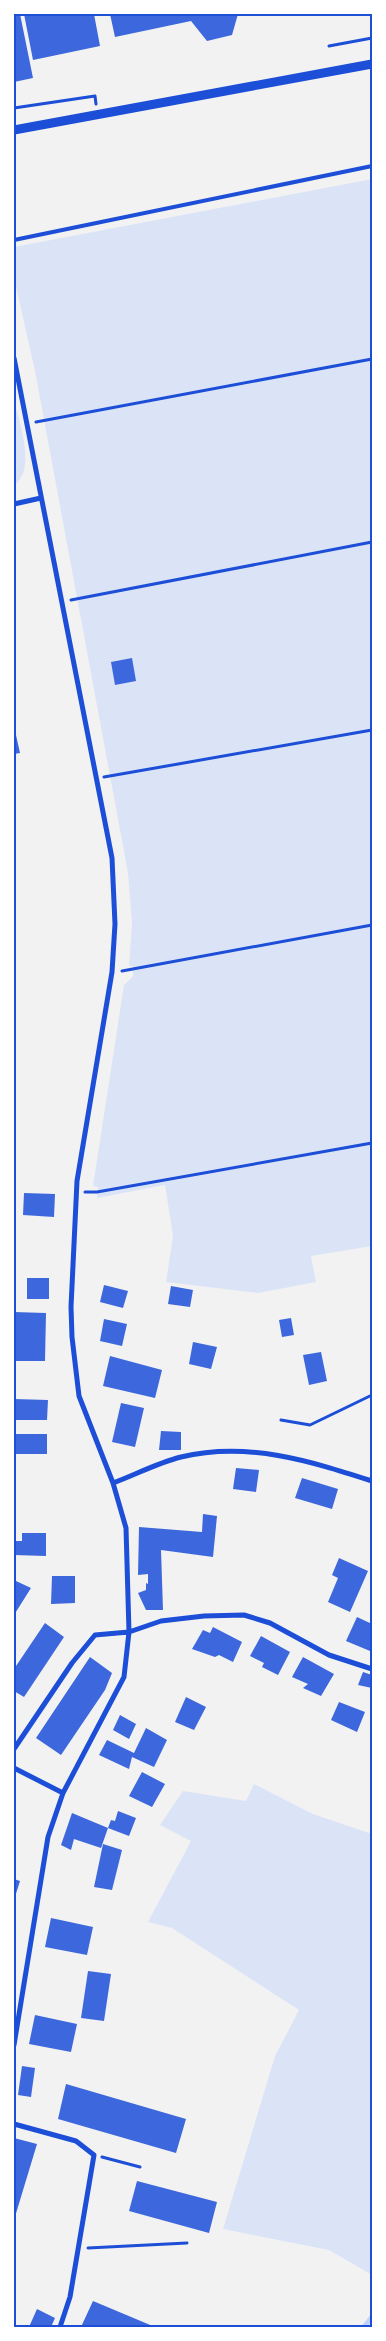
<svg xmlns="http://www.w3.org/2000/svg" width="386" height="2341" viewBox="0 0 386 2341" font-family="'Titillium Web',sans-serif">
<style>
.green{fill:#dbe4f7}
.lines{fill:none;stroke-linecap:round;stroke-linejoin:round}
.stream{stroke:#bfd3fe;stroke-width:5}
.building{fill:#3d67dc}
.path{stroke:#1d4ed8;stroke-width:3}
.service{stroke:#1d4ed8;stroke-width:4}
.minor{stroke:#1d4ed8;stroke-width:5}
.tertiary{stroke:#1d4ed8;stroke-width:9}
.neatline{fill:none;stroke:#1d4ed8;stroke-width:2}
</style>
<rect width="100%" height="100%" fill="#f2f2f2"/>
<!-- green -->
<path class="green" d="M372,179V1246L311,1256L316,1282L258,1293L166,1282L173,1236L165,1185L97,1198L98,1187L93,1186L124,985L133,976V966H129L132,923L128,873L35,371L14,278V247Z
M14,399C19,423 37,469 14,485Z
M254,1784L313,1814L372,1834V2275L329,2250L223,2229L275,2056L299,2010L172,1928L148,1922L191,1841L160,1825L183,1791L246,1801Z"/>
<g class="lines">
<!-- stream -->
<path class="stream" d="M364,2327L372,2317"/>
</g>
<!-- building -->
<path class="building" d="M14,14H20L33,78L14,82Z
M24,14H94L100,46L33,60Z
M110,14H238L232,35L207,41L191,21L115,37Z
M132,658L136,681L115,685L111,662Z
M14,726L20,753L14,754Z
M24,1193L55,1194L54,1217L23,1215Z
M27,1278H49V1299H27Z
M104,1285L128,1291L123,1308L100,1302Z
M171,1286L193,1290L190,1307L168,1304Z
M14,1312L46,1313L45,1361H14Z
M291,1318L294,1335L282,1337L279,1320Z
M104,1319L127,1324L122,1346L100,1341Z
M193,1342L217,1347L211,1369L189,1364Z
M321,1352L327,1381L309,1385L303,1355Z
M110,1356L162,1370L155,1398L103,1386Z
M14,1399L48,1400L47,1420H16L14,1428Z
M121,1403L144,1408L135,1447L112,1442Z
M161,1431L181,1432V1450H159Z
M14,1434H47V1454H14Z
M236,1468L259,1470L256,1492L233,1489Z
M302,1478L338,1489L332,1509L295,1498Z
M203,1514L217,1516L213,1557L161,1550L163,1610H146L138,1593L146,1590V1583L148,1584V1574L138,1575L139,1527L202,1532Z
M22,1533H46V1556L14,1555V1541H22Z
M339,1558L368,1571L350,1612L328,1602L338,1578L332,1575Z
M52,1576H75V1603L51,1604Z
M16,1581L31,1588L14,1615V1585Z
M357,1617L372,1624V1645L370,1651L346,1641Z
M45,1623L64,1637L24,1697L14,1691V1669Z
M213,1627L242,1642L233,1662L219,1655L215,1657L192,1649L203,1630L210,1633Z
M261,1636L290,1652L278,1675L262,1667L264,1663L250,1656Z
M90,1657L112,1673L105,1690L61,1755L36,1738Z
M303,1657L334,1674L321,1696L303,1688L308,1684L292,1677Z
M363,1672L372,1675V1688L358,1685Z
M186,1697L206,1707L194,1730L175,1722Z
M339,1702L365,1712L357,1732L331,1720Z
M120,1715L136,1724L129,1739L113,1730Z
M146,1728L167,1740L154,1767L132,1757L129,1769L99,1755L107,1740L134,1753Z
M142,1772L165,1784L152,1807L129,1796Z
M118,1811L136,1818L129,1836L108,1828L111,1820L115,1821Z
M72,1813L108,1828L101,1848L74,1839L71,1850L61,1845Z
M103,1844L122,1850L112,1890L94,1887Z
M14,1879L20,1881L14,1900Z
M51,1918L93,1927L87,1955L45,1947Z
M88,1971L111,1974L104,2021L81,2018Z
M35,2015L77,2024L71,2052L29,2044Z
M22,2066L35,2068L31,2097L18,2095Z
M66,2084L186,2119L176,2153L58,2119Z
M14,2138L37,2144L14,2220Z
M137,2181L217,2202L209,2233L129,2211Z
M93,2301L155,2327H81Z
M37,2309L55,2318L51,2327H29Z"/>
<g class="lines">
<!-- path -->
<path class="path" d="M329,46L372,38
M14,108L95,96L96,104
M36,422L372,359
M71,600L372,542
M104,777L372,730
M122,971L372,925
M85,1192H97L372,1143
M281,1420L310,1425L372,1395
M102,2157L140,2167
M88,2248L187,2243"/>
<!-- service -->
<path class="service" d="M14,240L372,166"/>
<!-- minor -->
<path class="minor" d="M14,358L112,858L115,924L112,972L77,1181L71,1307L72,1337L79,1396L113,1483L126,1528L129,1632L124,1677L63,1793L48,1837L14,2045
M14,504L41,498
M113,1483C135,1475 157,1463 181,1457C247,1441 310,1461 372,1481
M14,1749L72,1663L95,1635L129,1632L161,1621L204,1616L244,1615L270,1623L329,1655L372,1669
M14,1768L63,1793
M14,2124L76,2141L94,2155L70,2297L60,2327"/>
<!-- tertiary -->
<path class="tertiary" d="M14,130L372,64"/>
</g>
<!-- border -->
<rect width="386" height="2341" fill="none" stroke="#ffffff" stroke-width="30"/>
<rect x="15" y="15" width="356" height="2311" class="neatline"/>
</svg>
